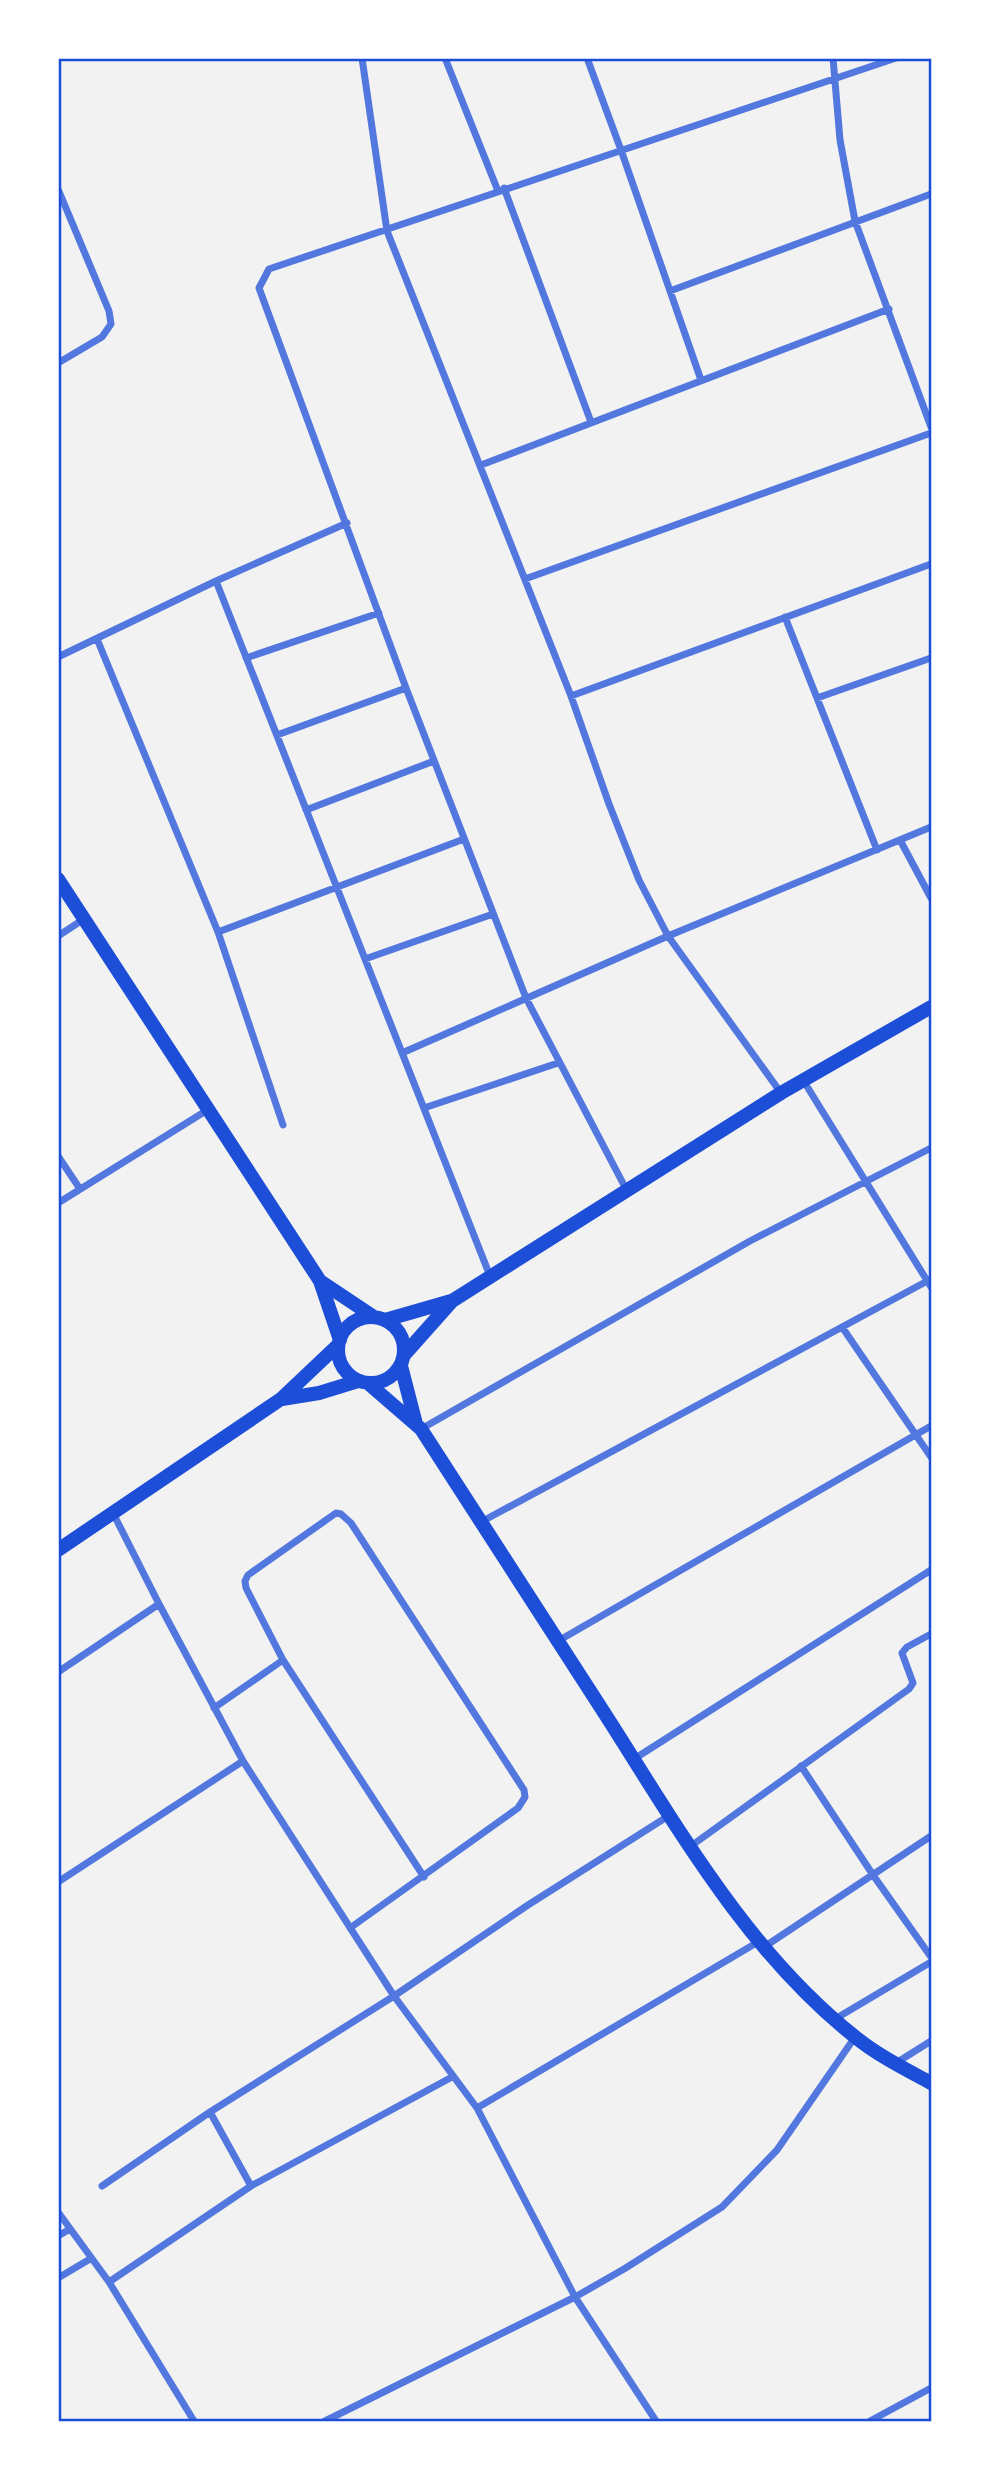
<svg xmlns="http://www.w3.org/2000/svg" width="989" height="2479" viewBox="0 0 989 2479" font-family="'Alegreya Sans',sans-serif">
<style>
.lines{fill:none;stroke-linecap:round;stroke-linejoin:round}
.minor{stroke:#5277de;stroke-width:7}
.secondary{stroke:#1d4ed8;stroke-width:14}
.neatline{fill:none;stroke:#1d4ed8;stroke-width:2.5}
</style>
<rect width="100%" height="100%" fill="#f2f2f2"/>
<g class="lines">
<!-- minor -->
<path class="minor" d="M362,58L387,231L571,696L609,804L639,880L668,936L781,1093
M445,58L498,191
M587,58L621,150L701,380
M833,58L840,140L855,221L931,427
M504,188L591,422
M58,189L109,311L111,324L102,337L58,363
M670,291L931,194
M481,465L889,309
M525,579L931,433
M216,581L490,1276
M785,617L877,850
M97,639L218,932L283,1125
M58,657L216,581L347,523
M246,658L379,613
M571,696L931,564
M817,698L931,658
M277,735L406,688
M306,810L434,761
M900,840L931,898
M218,932L464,839
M58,936L84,919
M365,959L493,914
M402,1053L668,936L931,827
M803,1080L931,1287
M424,1108L558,1063
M58,1156L80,1189
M626,1189L526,998L406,688L259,288L269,269L896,58
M58,1203L209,1109
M842,1327L931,1457
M421,1429L750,1241L931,1148
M113,1513L159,1604L243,1761L394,1996L477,2108L575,2297L656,2421
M481,1522L931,1279
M558,1641L931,1426
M283,1660L424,1877
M58,1672L159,1604
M214,1708L283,1660L246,1588L245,1581L248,1575L336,1513L341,1514L351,1523L524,1790L525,1797L518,1808L350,1928
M634,1759L931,1570
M801,1766L873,1875L931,1957
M691,1846L909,1689L913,1683L902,1653L907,1647L931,1634
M58,1882L243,1761
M764,1947L931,1836
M835,2019L931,1962
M896,2063L931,2041
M477,2108L758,1942
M210,2112L251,2186
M102,2186L210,2112L394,1996L528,1905L670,1815
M58,2212L109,2282L194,2421
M58,2236L70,2229
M58,2278L90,2259
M109,2282L251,2186L452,2077
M325,2421L575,2297L624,2269L722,2207L777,2150L855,2037
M870,2421L931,2388"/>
<!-- secondary -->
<path class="secondary" d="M58,879L320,1281L340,1340
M320,1281L374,1317
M338 1350a33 33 0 1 1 66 0a33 33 0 1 1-66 0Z
M385,1320L451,1301
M404,1355L452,1301L781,1093L931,1007
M401,1366L416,1424
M369,1384L421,1429C482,1524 544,1619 605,1714C678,1828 747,1951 854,2036C877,2055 905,2069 931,2083
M282,1399L319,1393L358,1381
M58,1550L281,1399L337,1346"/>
</g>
<!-- border -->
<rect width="989" height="2479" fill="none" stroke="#ffffff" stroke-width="119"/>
<rect x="60" y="60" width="870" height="2360" class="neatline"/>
</svg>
